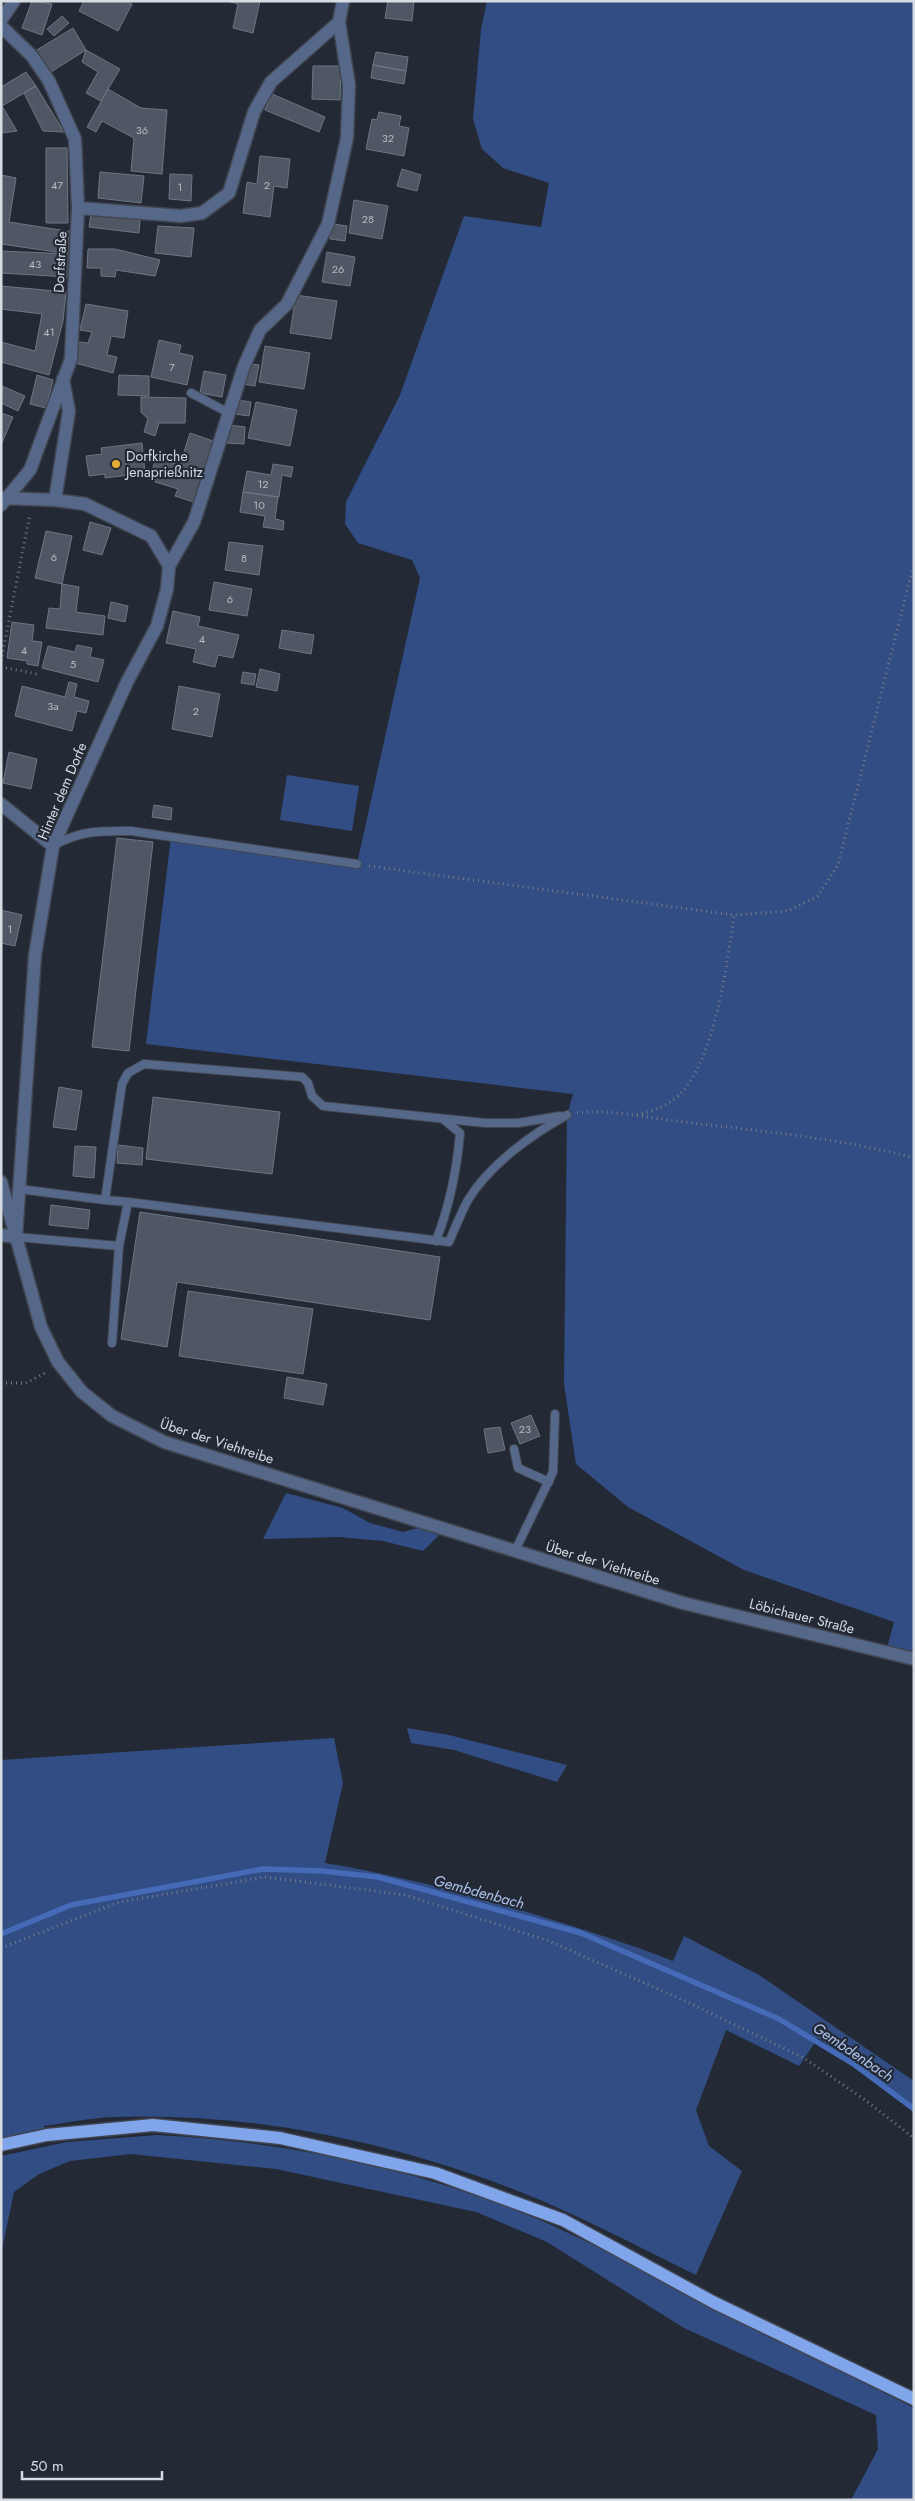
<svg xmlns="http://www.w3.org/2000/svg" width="915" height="2501" viewBox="0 0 915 2501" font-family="Jost,sans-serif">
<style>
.green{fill:#324d83}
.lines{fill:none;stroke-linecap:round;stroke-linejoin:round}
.stream{stroke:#446ab8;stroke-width:5.5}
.building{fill:#505764;stroke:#6e7583}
.service-casing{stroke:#414651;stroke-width:10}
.minor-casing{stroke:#414651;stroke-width:15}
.primary-casing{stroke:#414651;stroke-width:15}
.path{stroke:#767b85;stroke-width:3;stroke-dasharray:1 4;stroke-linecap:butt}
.service{stroke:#56688a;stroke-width:8}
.minor{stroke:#56688a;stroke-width:12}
.primary{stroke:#81a5eb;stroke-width:12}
.poi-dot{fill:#e4ae35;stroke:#242a35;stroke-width:2}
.labels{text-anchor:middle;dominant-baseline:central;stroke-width:4.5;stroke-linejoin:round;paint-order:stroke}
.number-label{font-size:11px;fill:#b5bbc3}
.street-label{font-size:14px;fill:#d7dce3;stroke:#242a35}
.poi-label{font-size:14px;fill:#d7dce3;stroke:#242a35;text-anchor:start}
.water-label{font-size:15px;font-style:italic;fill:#acc2ec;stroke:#242a35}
</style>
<rect width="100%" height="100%" fill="#242a35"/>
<!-- green -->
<path class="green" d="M487,1H914V1659L886,1652L894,1622L744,1570L628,1507L576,1464L564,1384L567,1115L573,1094L146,1044L171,837L357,864L420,578L412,560L358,543L345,524L346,502L400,395L464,216L541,227L549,183L503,168L482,149L473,119L481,29Z
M287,775L359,786L352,831L280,820Z
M286,1493L343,1508L370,1523L403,1532L418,1528L439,1535L423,1551L383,1541L339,1537L263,1539Z
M407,1728L449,1735L567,1765L557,1782L454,1750L411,1743Z
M334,1738L343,1783L325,1863C398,1875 469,1894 540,1916C585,1930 630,1944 673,1961L684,1936L759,1975L914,2081V2109L818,2038L799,2066L726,2030L696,2110L709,2146L742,2171L696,2275C637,2246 579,2215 518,2191C389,2141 250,2112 112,2117C89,2118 67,2123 44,2126L47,2135L1,2145V1958L47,1941L1,1958V1760Z
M157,2135C277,2141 395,2164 508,2207C572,2232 634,2265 695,2297C768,2334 841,2371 914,2408V2500H851L878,2449L876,2415L684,2328L547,2242L476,2212L276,2169L131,2154L70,2161L39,2174L14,2192L1,2254V2156L67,2142Z"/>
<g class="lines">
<!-- stream -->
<path class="stream" d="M1,1934L71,1905L263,1869L322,1871L378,1877L581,1933L779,2019L855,2065L914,2109"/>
</g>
<!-- building -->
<path class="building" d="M32,1L52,4L42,35L22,28Z
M84,1H126L132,4L118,31L79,11Z
M260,1L253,33L233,28L238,4L227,1Z
M388,1H414L412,21L385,18Z
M62,16L69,23L54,36L47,29Z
M73,28L86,50L46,75L32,53Z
M86,50L120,69L101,101L86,93L98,72L82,62Z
M376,52L408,57L406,71L373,65Z
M373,65L406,71L404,84L371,78Z
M313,66H341L340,100L312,99Z
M26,72L36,86L2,106L17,131L1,133V87Z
M36,86L64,132L43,131L24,93Z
M108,89L141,108L167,110L162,174L131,171L134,138L102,121L96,132L87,127Z
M272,94L325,117L319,132L265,110Z
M379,112L401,116L399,126L409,128L404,156L366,149L372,119L377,120Z
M46,148H67L68,223H46Z
M260,156L290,159L287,188L274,186L270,217L243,213L247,182L257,184Z
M402,169L421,175L417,191L397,186Z
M100,172L144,176L141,203L98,198Z
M170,174L192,175L191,201L169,199Z
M1,175L16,178L9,222L73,232L70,254L1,244Z
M354,200L388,206L382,239L349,233Z
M91,214L140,220L139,233L89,227Z
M333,224L347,226L345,241L330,239Z
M158,226L194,228L191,257L155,253Z
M88,249H115L160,260L155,276L116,270L115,277L101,276V268H87Z
M1,251L70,254L69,277L1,273Z
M327,252L355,257L350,286L322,282Z
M1,286L66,292L63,321L49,375L1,362V342L35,351L42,314L1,309Z
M296,295L337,301L331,339L290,333Z
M86,304L128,311L124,338L111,336L107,355L117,357L113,373L75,363L79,342L88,343L92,332L80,330Z
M159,340L181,345L179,353L193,356L187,385L151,377Z
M265,346L310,353L304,389L259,382Z
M247,363L259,365L255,386L243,384Z
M204,371L226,375L222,397L200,393Z
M37,375L53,380L46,408L30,404Z
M119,375L149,376V396L118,395Z
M2,386L25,396L18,411L1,403Z
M141,397L186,398L185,423H159L155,436L144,432L148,419L141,412Z
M237,400L251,402L249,416L235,414Z
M256,402L297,410L290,446L248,438Z
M1,413L13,417L1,445Z
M229,425L245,427L244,444L227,443Z
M190,433L213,441L194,502L175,496L178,489L149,480L156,458L180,465Z
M142,443L145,473L105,478V474L89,476L86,456L102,454L101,448Z
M273,464L293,467L291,477L282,475L279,497L243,492L247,471L271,475Z
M243,492L278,497L275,519L284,521L283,530L263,527L265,516L240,512Z
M90,522L111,528L102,555L83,550Z
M46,531L72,536L62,584L35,578Z
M229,542L263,546L259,575L225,570Z
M214,582L252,589L247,616L209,610Z
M62,584L79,587L76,612L105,616L103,635L46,628L49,608L60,609Z
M111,602L128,606L125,622L108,618Z
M173,611L200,617L198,626L239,635L233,658L218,655L215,667L193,662L196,649L166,643Z
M12,622L34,625L32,641L42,642L38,666L27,664V661L7,658Z
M282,630L314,635L311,654L279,648Z
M77,645L92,648L90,657L104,660L98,682L42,668L48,646L75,652Z
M260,669L280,674L277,691L256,687Z
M243,672L256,674L254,685L241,683Z
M69,682L77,684L74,697L89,701L86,713L77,711L72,731L15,716L22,686L65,697Z
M179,686L220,694L212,737L172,729Z
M9,752L37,759L31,789L3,783Z
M154,805L172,808L171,820L152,817Z
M117,838L153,842L129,1051L92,1047Z
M1,910L22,915L15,946L1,943Z
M59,1087L82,1091L76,1130L53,1127Z
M153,1097L280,1112L272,1174L146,1159Z
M118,1145L143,1148L142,1165L117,1163Z
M75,1146L96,1147L94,1178L73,1176Z
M51,1205L90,1210L88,1229L49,1225Z
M140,1212L440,1257L430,1320L177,1282L167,1347L121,1339Z
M188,1291L313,1309L303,1374L179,1356Z
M287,1377L327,1384L323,1405L284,1398Z
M531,1415L540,1436L520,1444L511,1423Z
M500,1427L505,1450L488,1453L484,1429Z"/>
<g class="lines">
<defs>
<path id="service" d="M191,393L229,413
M54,845C82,830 100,831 131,831L357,864
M19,1189L105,1200
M128,1202L105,1200L122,1084L128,1073L144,1064L302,1077L308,1083L312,1096L323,1106L485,1123H518L560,1116
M16,1237L119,1246
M436,1241C449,1207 457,1169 460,1133L443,1119
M112,1343L119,1246L128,1202L449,1242C455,1228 461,1213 468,1200C489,1165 532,1134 567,1115
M514,1449L518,1468L549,1482
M515,1551L553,1472L555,1414"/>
<path id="minor" d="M1,20L14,1
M1,26L32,56L49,81L75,139L78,208L71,359L30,470L1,505
M78,208L181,216L202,213L229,193L254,112L271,82L339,22
M2,498L55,500L85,504L151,536L169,566
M55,500L69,411L63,379
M1,804L53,846
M1,1182L41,1327L58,1362L82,1392L112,1416L164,1442L683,1603L914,1659
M1,1235L16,1237
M16,1237L35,955L53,846L127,682L157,626L167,589L169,566L194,522L244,366L260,330L287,304L328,224L347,138L349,85L339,22L343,1"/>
<path id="primary" d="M1,2145L47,2135L153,2125L280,2138L435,2173L563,2220L713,2302L914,2399"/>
</defs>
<!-- service casing -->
<use href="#service" class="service-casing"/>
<!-- minor casing -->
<use href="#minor" class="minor-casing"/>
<!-- primary casing -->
<use href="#primary" class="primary-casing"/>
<!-- path -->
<path class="path" d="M1,661L30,514
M1,667L37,674
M369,866L734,915L788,911L818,896L838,865L914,563
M577,1113C606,1108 647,1118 676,1121C756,1131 836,1137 914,1158
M637,1115C652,1111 665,1107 678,1096C715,1061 727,965 734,915
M1,1383H26L47,1372
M1,1948L119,1902L265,1877L406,1895L549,1941L683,2000L804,2058L865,2100L914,2138"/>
<!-- service -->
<use href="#service" class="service"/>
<!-- minor -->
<use href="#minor" class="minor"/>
<!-- primary -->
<use href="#primary" class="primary"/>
</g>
<!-- markers -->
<circle class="poi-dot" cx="116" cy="464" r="5"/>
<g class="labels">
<!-- number labels -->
<g class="number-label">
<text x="142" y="130">36</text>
<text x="388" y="138">32</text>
<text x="57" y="185">47</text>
<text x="267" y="185">2</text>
<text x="180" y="187">1</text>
<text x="368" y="219">28</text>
<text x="35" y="264">43</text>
<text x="338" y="269">26</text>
<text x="49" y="332">41</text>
<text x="172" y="367">7</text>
<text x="263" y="484">12</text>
<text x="259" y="505">10</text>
<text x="54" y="557">6</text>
<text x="244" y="558">8</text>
<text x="230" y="599">6</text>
<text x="202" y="639">4</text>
<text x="24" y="650">4</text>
<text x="73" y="664">5</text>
<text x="53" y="706">3a</text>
<text x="196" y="711">2</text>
<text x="10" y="929">1</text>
<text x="525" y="1429">23</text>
</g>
<!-- street labels -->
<g class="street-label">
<text transform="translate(60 262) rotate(-87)">Dorfstraße</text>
<text transform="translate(62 791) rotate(-67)">Hinter dem Dorfe</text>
<text transform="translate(217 1441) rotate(18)">Über der Viehtreibe</text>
<text transform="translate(603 1563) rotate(17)">Über der Viehtreibe</text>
<text transform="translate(802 1616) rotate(14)">Löbichauer Straße</text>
</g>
<!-- poi labels -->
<g class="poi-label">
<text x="126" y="456">Dorfkirche<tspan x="126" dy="16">Jenaprießnitz</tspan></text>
</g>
<!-- water labels -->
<g class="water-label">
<text transform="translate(479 1892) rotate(15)">Gembdenbach</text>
<text transform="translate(853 2052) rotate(34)">Gembdenbach</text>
</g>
</g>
<!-- border -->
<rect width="915" height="2501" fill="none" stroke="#d7dce3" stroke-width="5"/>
<!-- scale -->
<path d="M22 2471v8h140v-8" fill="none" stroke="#d7dce3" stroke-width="2.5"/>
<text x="30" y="2471" font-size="15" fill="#d7dce3" stroke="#242a35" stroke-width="4" paint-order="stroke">50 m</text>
</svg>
